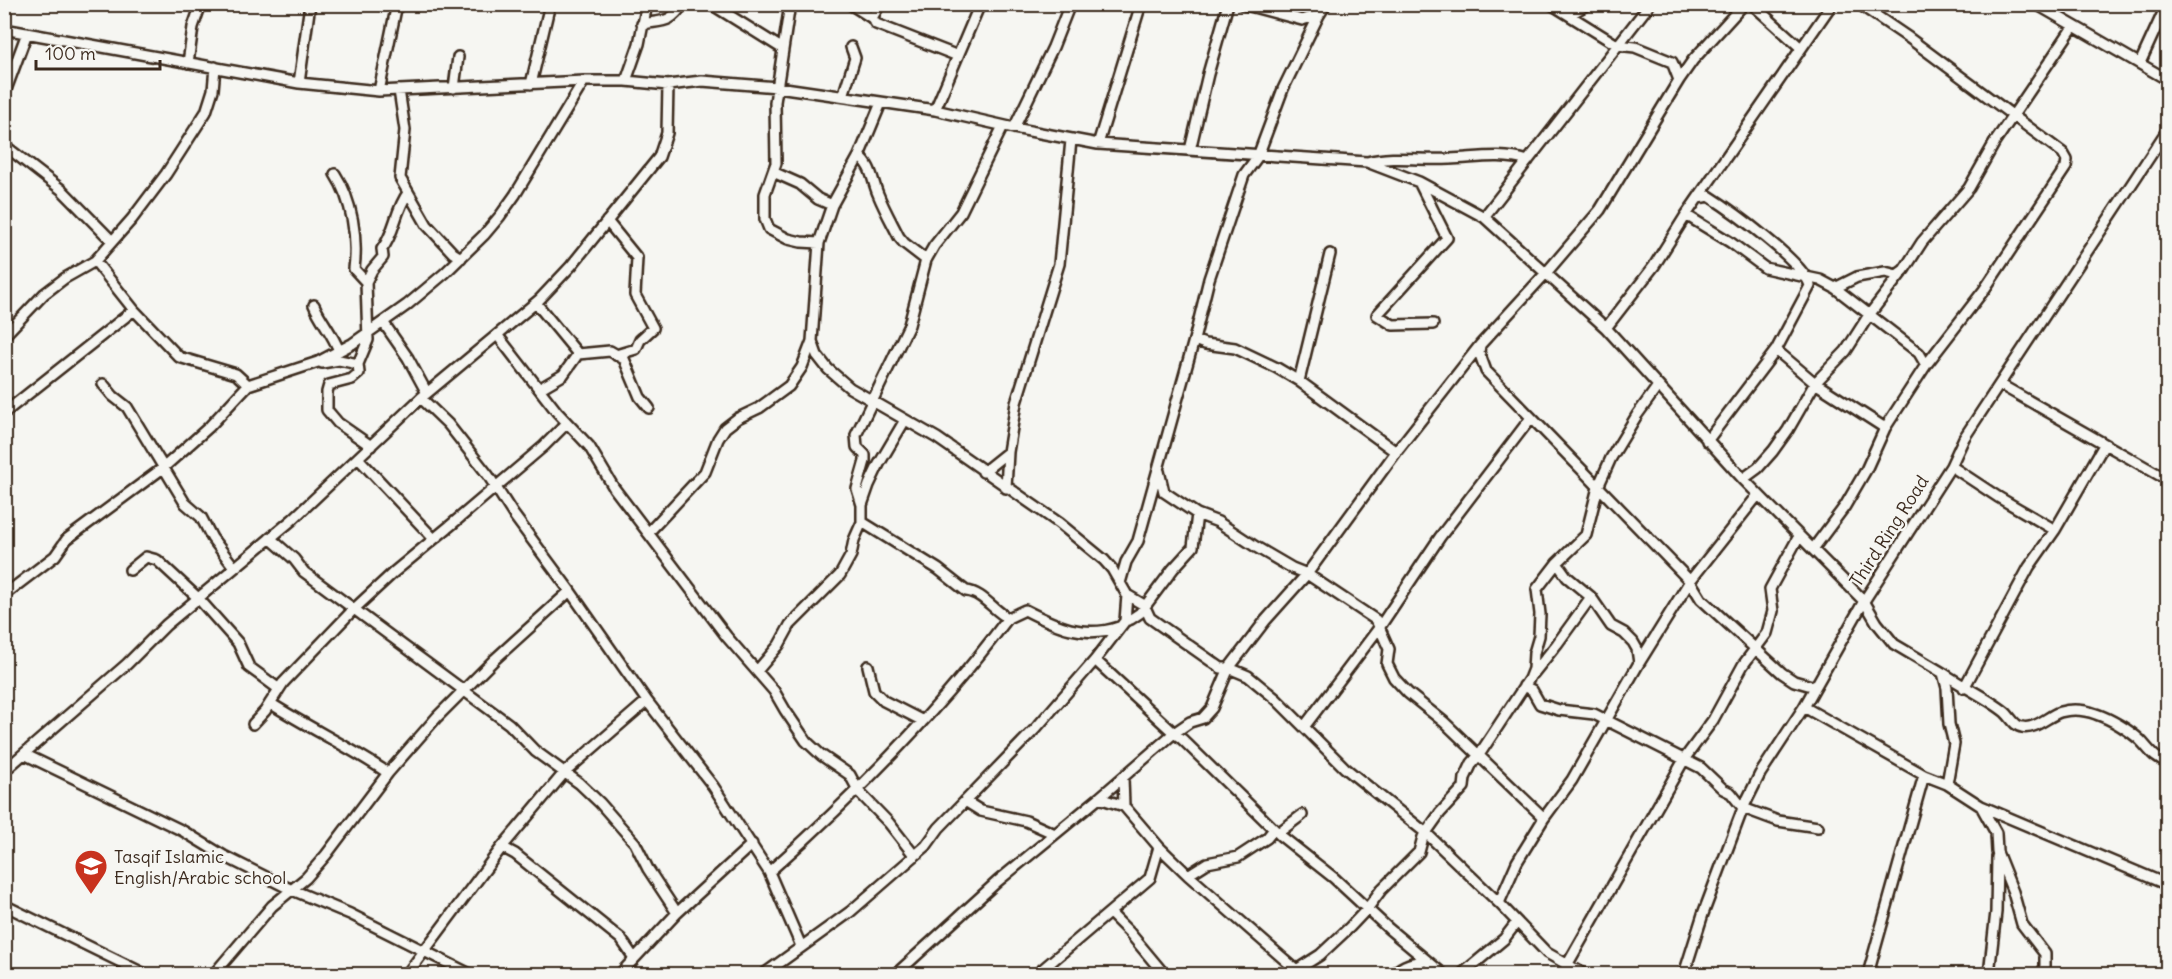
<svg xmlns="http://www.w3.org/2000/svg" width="2172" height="979" viewBox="0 0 2172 979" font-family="Delius,sans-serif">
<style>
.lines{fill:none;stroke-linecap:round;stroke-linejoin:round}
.minor-casing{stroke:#3b2a1e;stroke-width:14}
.minor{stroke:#f6f6f2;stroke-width:9}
.labels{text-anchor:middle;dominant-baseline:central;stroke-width:5;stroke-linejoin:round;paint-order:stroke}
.street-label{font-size:18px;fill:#3b2a1e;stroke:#f6f6f2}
.poi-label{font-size:18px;fill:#3b2a1e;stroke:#f6f6f2;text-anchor:start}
</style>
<rect width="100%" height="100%" fill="#f6f6f2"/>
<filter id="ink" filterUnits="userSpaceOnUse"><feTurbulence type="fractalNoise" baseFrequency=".0167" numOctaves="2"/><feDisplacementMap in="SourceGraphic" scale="12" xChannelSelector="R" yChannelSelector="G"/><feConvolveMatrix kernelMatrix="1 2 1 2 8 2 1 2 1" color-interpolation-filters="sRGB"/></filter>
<g filter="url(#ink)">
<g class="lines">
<defs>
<path id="minor" d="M711,4L783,49
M790,4L775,102L776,163L765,194V219L769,229L788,239L801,242L819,243
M850,4L872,18
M880,4L872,18L876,24L958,56
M1242,4L1302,20L1319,15
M1551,4L1617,45L1635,47L1672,62L1679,80L1600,210L1546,273L1480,345L1479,352L1486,371L1690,581L1701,599L1782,673L1794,681L1815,687
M1752,4L1801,48
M2036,4L2168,80
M1569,15L1588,4
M642,24C663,20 670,24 683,4
M4,29L299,83L379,91L584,81H626L668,85L702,81L778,87L935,110L1014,128L1098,144L1367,162L1419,182L1484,217L1606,328L1743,479L1864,601L1877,623L1894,644L1943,673L1947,688L1949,724L1954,744L1947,784
M188,63L193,27L201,4
M2140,63L2167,4
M1679,80L1693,60L1744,4
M626,81L639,44L647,4
M299,83L310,4
M531,84L550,4
M454,88L458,57
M399,90L405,130L400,178L427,225L453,253L461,258
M379,91L397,4
M4,95L27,33
M843,96L855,58L851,47
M935,110L980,4
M1014,128L1053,47L1070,4
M1098,144L1141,4
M4,145L62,190L112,241
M1190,150L1208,74L1228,4
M859,156C872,166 872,180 878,194C884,209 892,223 899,237L904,243L926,260
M1367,162C1394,155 1422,161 1450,159C1478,158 1501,153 1528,161
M773,172L800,184L818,199L832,205
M335,174C352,200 358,238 354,269L366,282
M1419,182L1447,238L1377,315L1393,325L1433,324
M1698,198L1709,196C1731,210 1805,263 1810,286L1776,350
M1686,215L1730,242L1765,268L1820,280L1835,288L1857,277L1885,272L1897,275L1904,270L1922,242L1969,188L1995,142L2073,27
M1484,217L1650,4
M607,221L637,258L635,295L653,328L640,340L636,349L616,355
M1835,288L1919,353L1926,365
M536,303L578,354L563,375L539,389
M314,305C321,321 333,334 339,351
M134,310L179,357L236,374L248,385
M383,322L408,358L427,393
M1606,328L1654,266L1686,215L1832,4
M4,336L44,294L65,278L95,261L132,219L166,174L206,112L213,90L215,67
M498,336L557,412L589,446L614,488L727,637L774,691L785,710L806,741L821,755L850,775L859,792L889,823L914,855
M1194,340L1205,344L1235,348L1277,368L1299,381L1396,452
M578,354L610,351L624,359L640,397L649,408
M322,363L339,360L358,364
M1299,381L1330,254
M103,384L113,396L127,407L185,503L201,517L212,538L234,567
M2001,385L2168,480
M421,398L448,424L488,475L513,514L570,591L647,701L713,786L769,872L801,946
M4,413L134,310L95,261
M1707,441L1776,350L1815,383L1885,428
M371,446L338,423L327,410V392L329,385L352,379L359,373L358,364L368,340L366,282L372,270L383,257L382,249C395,233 395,210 408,193
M358,458L434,539
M1951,466L1998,497L2055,530
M1159,471L1164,492L1197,514L1218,522L1256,547L1292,568L1307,574L1376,620L1389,649L1387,664L1394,678L1408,693L1444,722L1544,818
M983,472L1008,452
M1743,479L1758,468L1773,451L1788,430L1815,383L1846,351L1869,315L1903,271
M1006,488L1008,452L1016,403L1059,264L1071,140
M862,505L857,489L865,461V455L857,447L856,435L909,325L926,260L934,246L961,212L1003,126
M648,533L705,472L718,439L725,428L738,418L759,408L789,386L802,367L812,341L819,243L832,205L859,156L881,103
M270,538L294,559L304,572L509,724L535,751L579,783L600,803L635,843L648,869L677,913
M1813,549L1845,506L1866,470L1885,428L1926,365L1984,290L2066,167L2067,160L2063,153L1909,38L1859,4
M1557,563L1567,577L1591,597L1611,626L1624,633L1633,642L1637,649L1639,663
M130,570L146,557L157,560L198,598L238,643L249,667L279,689
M1120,583L1126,562L1138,541L1194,340L1209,279L1244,175L1258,156L1283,89L1319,15L1326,4
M4,595L55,556L67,539L163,468L209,427L248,385L318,362L352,344L407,305L445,273L484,235L500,216L515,195L584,81
M1127,595L1144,605L1150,618L1221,668H1229L1248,676L1276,699L1345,768L1426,833L1499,903L1547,953L1584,974
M1008,618L1025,610C1056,626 1084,639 1119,627
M1125,621L1131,619L1140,613L1173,569L1193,547L1197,514
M1095,660L1174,733L1182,739L1281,836L1334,878L1389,929L1443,974
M868,666L874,691L884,701L923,721
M757,671L779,645L790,625L840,575L851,555L854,540L862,522V505L869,485L879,464L905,420
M1943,673C1963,687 1986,697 2005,712C2011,717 2014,726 2022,727C2035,730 2048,716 2060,712C2071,709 2085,710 2096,714C2111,719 2129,730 2140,740C2149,749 2154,759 2168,763
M1533,674L1557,644L1591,597
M1524,686L1532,690L1540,704L1559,710L1594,714L1701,768L1723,789L1731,793L1743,808L1778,821L1818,827
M1964,688L2029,567L2055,530L2104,445
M270,703C309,728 350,747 388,773
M1804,707L1924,775L1947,784L1981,806L2168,885
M253,724L265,711L283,683L353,610L394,572L451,525L544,446L567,423
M1304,727L1379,628L1440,537L1530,419
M24,754L183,831L224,856L290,889L350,914L470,974
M4,771L127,664L166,625L292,520L421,398L539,300L571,266L659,157L667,133L668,85
M1123,778L1124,806
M1099,798L1124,806L1159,847L1188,875L1301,974
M965,801L981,811L1026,821L1055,834
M1981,806L1996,833L1997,852L2013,892L2022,924L2045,954V966L2042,974
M1278,833L1302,815
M502,847L515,854L621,939L634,958
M769,872C856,795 939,711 1008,618C994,611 982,592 966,591L938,569L862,522
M1188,875L1207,863L1238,857L1267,838L1274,829
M1499,903L1517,862L1544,818L1572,780L1639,663L1690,581L1758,495
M4,905L145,974
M1110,913L1129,932L1164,974
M214,974L272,906L306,878L326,855L388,773L437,717L495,659L570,591
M407,974L502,847L564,773L647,701
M620,974L677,913L752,844
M764,974L850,912L926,846L939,828L1037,727L1095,660L1125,621L1127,595L1112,569L1104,560L1059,523L937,438L850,388L828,369L817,355L812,341
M896,974L998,881L1099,798L1174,733L1190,722L1203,718L1212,708L1229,668L1265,621L1307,574L1396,452L1480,345
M1037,974L1150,878L1159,847
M1290,974L1320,955L1350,927L1367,909L1381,890L1419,852L1423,837L1440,813L1464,787L1465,778L1472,763L1479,755L1529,679L1533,669L1534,653L1539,636L1540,614L1537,589L1557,563L1586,535L1598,487L1611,458L1637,415L1658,386
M1393,974C1404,964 1413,962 1427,961
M1462,974L1504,939L1517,922
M1562,974L1685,758L1713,720L1743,665L1767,633L1773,611L1770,589L1799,536
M1684,974L1703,914L1743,808L1760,774L1804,707L1864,601L1951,466L1964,438L2168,129
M1868,974L1924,775
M1989,974L1996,912L1997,857"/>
</defs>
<!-- minor casing -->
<use href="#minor" class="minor-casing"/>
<!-- minor -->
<use href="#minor" class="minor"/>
</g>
</g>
<!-- icons -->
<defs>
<symbol id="school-pin" viewBox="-11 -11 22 30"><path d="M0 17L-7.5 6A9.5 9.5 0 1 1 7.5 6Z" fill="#c8321e" stroke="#f6f6f2"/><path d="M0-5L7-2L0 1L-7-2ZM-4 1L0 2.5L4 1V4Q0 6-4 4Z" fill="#fff"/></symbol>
</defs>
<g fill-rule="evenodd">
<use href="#school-pin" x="72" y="847" width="38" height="52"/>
</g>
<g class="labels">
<!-- street labels -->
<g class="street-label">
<text transform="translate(1889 531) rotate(-57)">Third Ring Road</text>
</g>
<!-- poi labels -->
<g class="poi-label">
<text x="114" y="856">Tasqif Islamic<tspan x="114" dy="21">English/Arabic school</tspan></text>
</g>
</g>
<!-- margin -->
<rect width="2172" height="979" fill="none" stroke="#f6f6f2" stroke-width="24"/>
<rect x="12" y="12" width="2148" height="955" fill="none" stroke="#3b2a1e" stroke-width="2" filter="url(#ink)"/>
<!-- scale -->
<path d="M36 60v9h124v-9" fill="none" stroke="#3b2a1e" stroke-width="3"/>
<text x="45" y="60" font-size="18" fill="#3b2a1e" stroke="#f6f6f2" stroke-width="4.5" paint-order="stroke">100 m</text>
</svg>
